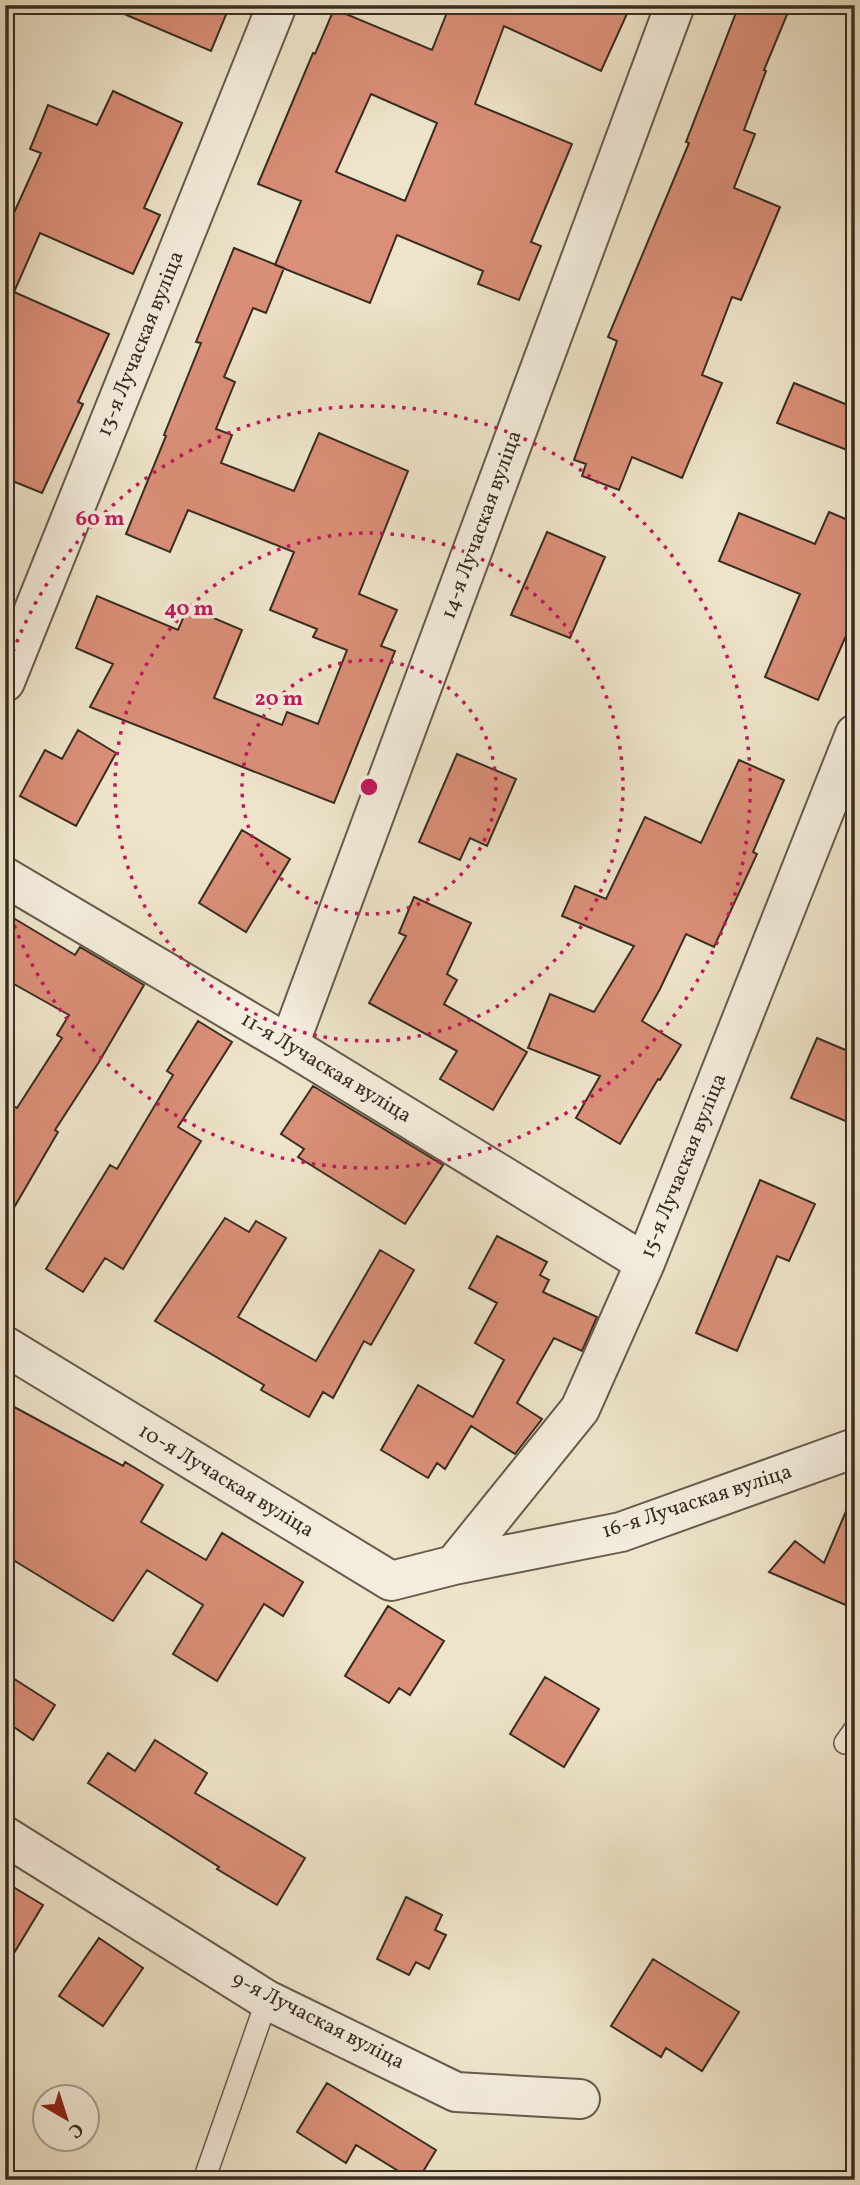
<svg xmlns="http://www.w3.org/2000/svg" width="860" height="2185" viewBox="0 0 860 2185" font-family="Vollkorn,serif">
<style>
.building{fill:#da8f78;stroke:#382d22;stroke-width:2;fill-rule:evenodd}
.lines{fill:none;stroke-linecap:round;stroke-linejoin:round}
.service-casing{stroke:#665b4c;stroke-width:24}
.minor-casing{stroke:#665b4c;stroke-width:42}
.service{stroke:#f4eddd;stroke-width:21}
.minor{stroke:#f4eddd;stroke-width:38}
.ring{fill:none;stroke:#c2185b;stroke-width:3.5;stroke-dasharray:3.5 7}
.labels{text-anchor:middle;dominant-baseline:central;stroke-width:7;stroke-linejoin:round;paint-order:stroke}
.street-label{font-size:21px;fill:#382d22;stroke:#f4eddd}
.centre{fill:#c2185b;stroke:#f4eddd;stroke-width:3.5}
.ring-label{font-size:21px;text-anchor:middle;font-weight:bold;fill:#c2185b;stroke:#f4eddd;stroke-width:7;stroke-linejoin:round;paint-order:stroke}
</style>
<rect width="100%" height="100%" fill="#eee4ca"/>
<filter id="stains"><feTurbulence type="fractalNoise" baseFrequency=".00286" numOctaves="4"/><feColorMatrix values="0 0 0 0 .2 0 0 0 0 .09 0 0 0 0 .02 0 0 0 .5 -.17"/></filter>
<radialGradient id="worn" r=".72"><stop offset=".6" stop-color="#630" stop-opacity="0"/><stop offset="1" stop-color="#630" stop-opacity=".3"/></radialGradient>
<!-- building -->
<path class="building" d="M103,5H230L211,51Z
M450,5H631L601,71L504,26L475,104L572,144L531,242L541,246L519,300L478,284L483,271L397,235L370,303L275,265L301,201L258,184L313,53L315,54L334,9L432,50ZM371,94L437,123L405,201L336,172Z
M739,5H791L764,70L766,71L744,130L755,134L734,188L780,207L741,300L732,297L702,375L722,383L682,478L632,457L619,490L582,476L586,464L574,460L617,341L608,337L689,143L686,142Z
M113,91L182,123L144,208L160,215L133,274L40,233L14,292L109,334L78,402L83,404L42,493L5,478V212L13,215L41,153L30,149L48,105L97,125Z
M234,248L284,268L266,313L253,308L224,377L235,382L216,429L232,435L221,463L294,491L319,433L408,471L359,594L397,610L381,646L395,651L334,803L90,707L113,664L76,648L97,596L178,630L188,607L242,630L214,698L282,725L287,712L318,724L347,650L313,637L317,629L270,610L294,552L188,510L170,552L126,534L166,436L164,435L201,343L196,342Z
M794,383L855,408V453L777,423Z
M829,512L855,523V615L818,700L765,677L800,594L719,561L739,513L815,544Z
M547,532L605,557L570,638L511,615Z
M78,730L116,753L76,826L20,796L45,750L62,759Z
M457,754L516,779L487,846L470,838L460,860L419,842Z
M739,760L784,780L753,852L757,854L714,947L686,934L660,989L642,1021L681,1045L660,1080L658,1079L620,1144L576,1118L600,1076L528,1048L550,994L594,1012L634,946L562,916L575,886L606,899L645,817L701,843Z
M242,830L290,859L246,932L199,903Z
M414,897L471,923L447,974L457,980L444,1004L527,1052L493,1110L440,1079L457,1051L369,1003L406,936L399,933Z
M5,913L75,955L80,947L144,985L99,1062L55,1130L58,1132L5,1223V1102L17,1108L62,1038L57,1035L69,1015L5,979Z
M198,1021L232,1042L178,1127L201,1141L123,1269L105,1258L83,1292L46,1269L110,1165L117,1169L173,1075L167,1071Z
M817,1038L855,1054V1125L791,1098Z
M313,1086L443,1165L405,1224L298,1157L304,1149L281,1134Z
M760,1180L815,1204L789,1261L777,1256L737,1351L696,1333Z
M225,1218L249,1232L256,1221L286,1238L238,1317L316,1361L380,1250L414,1270L371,1345L364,1341L333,1398L323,1392L309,1417L261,1390L264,1385L155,1321Z
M497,1236L547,1262L540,1275L549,1280L543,1292L597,1317L582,1351L554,1338L517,1403L542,1419L515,1454L471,1426L445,1469L437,1463L428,1478L381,1450L418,1385L473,1417L504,1360L475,1343L497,1303L469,1288Z
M5,1402L123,1466L125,1462L163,1485L141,1522L206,1560L222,1533L303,1582L283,1616L264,1604L217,1681L173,1654L203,1605L147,1570L113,1621L5,1555Z
M855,1490V1609L769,1572L795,1541L824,1563Z
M388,1606L444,1641L410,1695L399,1688L389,1703L345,1676Z
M5,1673L55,1705L33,1740L5,1721Z
M545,1677L599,1709L564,1767L510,1734Z
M155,1740L207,1773L195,1793L305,1858L277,1905L217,1869L219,1867L88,1783L108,1753L135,1771Z
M5,1882L43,1905L5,1968Z
M406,1897L442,1915L435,1930L446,1935L429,1969L416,1962L409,1975L377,1959Z
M99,1938L143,1968L103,2026L59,1996Z
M653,1959L739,2012L702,2071L666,2048L661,2057L611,2026Z
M327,2083L436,2150L418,2180H413L356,2145L346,2163L297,2132Z"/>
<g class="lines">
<defs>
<path id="service" d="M845,1743L855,1729
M204,2180L267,2000"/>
<path id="minor" d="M5,682L277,5
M5,877L289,1045L645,1263
M289,1045L675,5
M5,1346L391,1581L454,1565L621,1532L855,1448
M454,1565L580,1409L645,1263L855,734
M5,1836L267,2000L456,2092L580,2099"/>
</defs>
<!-- service casing -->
<use href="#service" class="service-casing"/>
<!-- minor casing -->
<use href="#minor" class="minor-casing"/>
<!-- service -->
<use href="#service" class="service"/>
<!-- minor -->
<use href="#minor" class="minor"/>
</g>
<!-- distance rings -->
<g class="ring">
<circle cx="369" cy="787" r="127"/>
<circle cx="369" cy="787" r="254"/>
<path d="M6 672A381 381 0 1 1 6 902"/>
</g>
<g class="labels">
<!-- street labels -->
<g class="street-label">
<text transform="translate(141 344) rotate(-68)">13-я Лучаская вуліца</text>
<text transform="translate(482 525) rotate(-70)">14-я Лучаская вуліца</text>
<text transform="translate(326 1068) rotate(31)">11-я Лучаская вуліца</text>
<text transform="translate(684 1166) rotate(-68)">15-я Лучаская вуліца</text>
<text transform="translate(226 1481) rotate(31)">10-я Лучаская вуліца</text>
<text transform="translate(697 1502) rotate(-18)">16-я Лучаская вуліца</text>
<text transform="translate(318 2021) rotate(27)">9-я Лучаская вуліца</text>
</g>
</g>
<circle cx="369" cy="787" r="10" class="centre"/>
<g class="ring-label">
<text x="100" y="525">60 m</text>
<text x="189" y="615">40 m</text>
<text x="279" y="705">20 m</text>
</g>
<!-- margin -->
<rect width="860" height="2185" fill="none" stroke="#eee4ca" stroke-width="28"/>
<rect x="7" y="7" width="846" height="2171" fill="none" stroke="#382d22" stroke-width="3.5"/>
<rect x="14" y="14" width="832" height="2157" fill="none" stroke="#382d22" stroke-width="2"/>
<!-- north arrow -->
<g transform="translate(66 2118) rotate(141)"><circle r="33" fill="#f4eddd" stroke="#a9a092" stroke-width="2"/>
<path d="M0-5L12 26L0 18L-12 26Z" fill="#8f2418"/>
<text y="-10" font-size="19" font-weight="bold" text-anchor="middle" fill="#382d22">С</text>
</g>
<rect width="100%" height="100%" filter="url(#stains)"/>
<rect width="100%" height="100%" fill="url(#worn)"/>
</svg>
